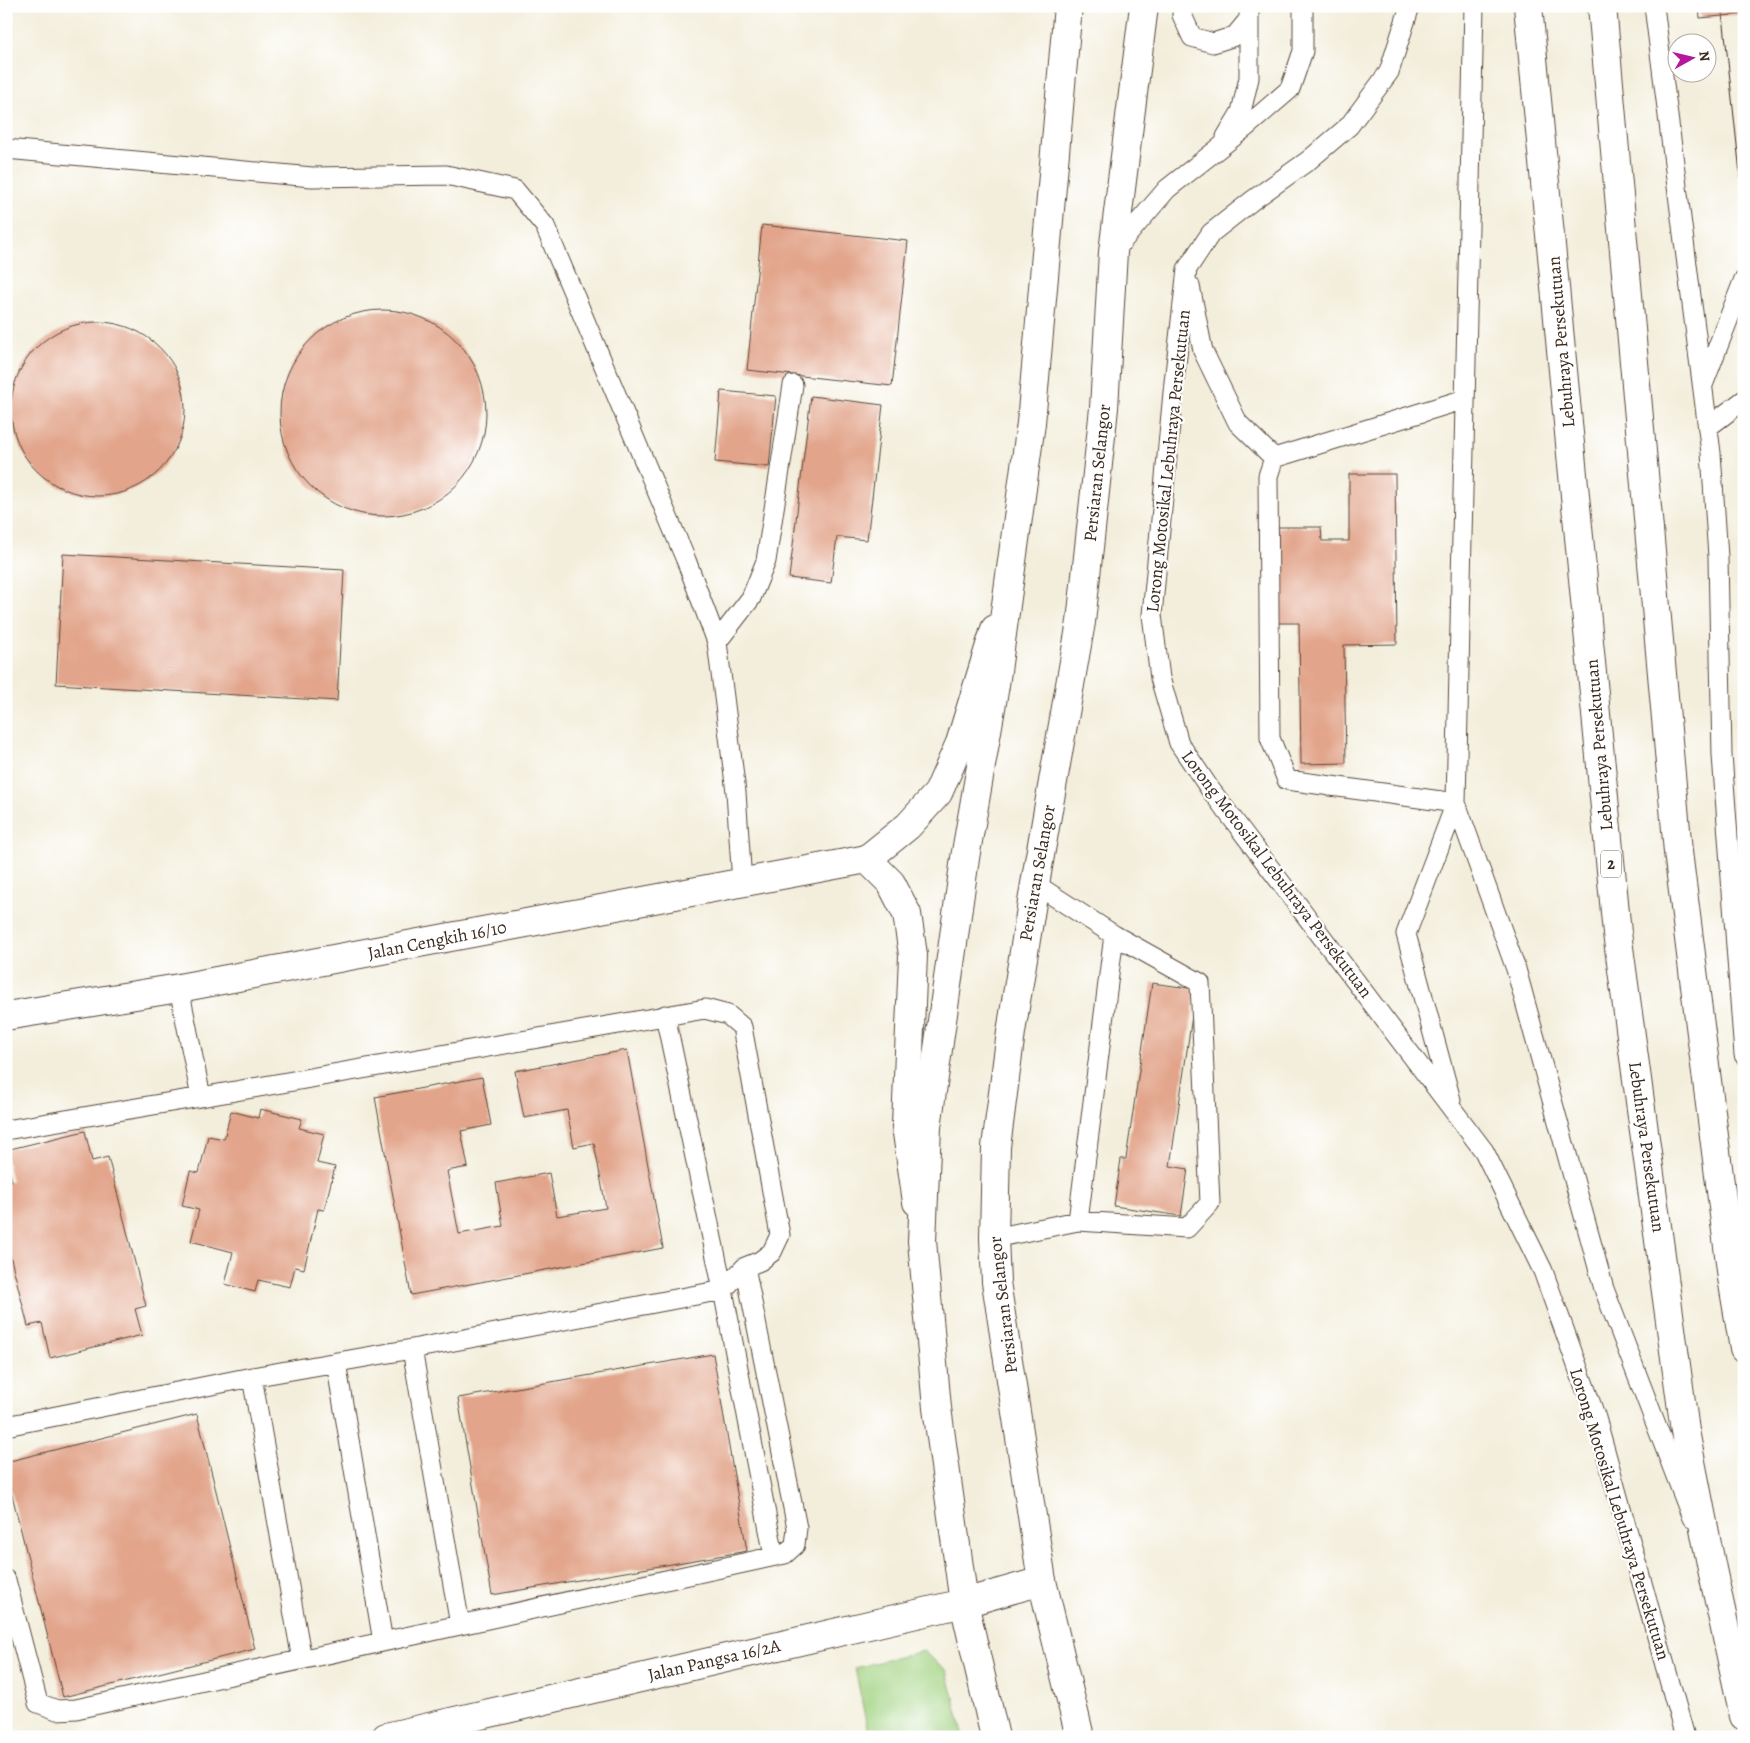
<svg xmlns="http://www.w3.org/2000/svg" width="1750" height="1743" viewBox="0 0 1750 1743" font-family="Alegreya,serif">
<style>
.green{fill:#a2d382;stroke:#6e7e50}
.building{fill:#e2a48a}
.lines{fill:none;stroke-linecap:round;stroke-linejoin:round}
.service-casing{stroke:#57473a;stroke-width:21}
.minor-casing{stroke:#57473a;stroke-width:30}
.tertiary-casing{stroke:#57473a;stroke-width:30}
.primary-casing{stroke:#57473a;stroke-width:30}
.trunk-casing{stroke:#57473a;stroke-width:30}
.service{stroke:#fff;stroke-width:19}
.minor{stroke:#fff;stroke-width:28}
.tertiary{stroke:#fff;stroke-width:28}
.primary{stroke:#fff;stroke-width:28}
.trunk{stroke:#fff;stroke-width:28}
.tram{stroke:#3b2a1e;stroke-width:1}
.labels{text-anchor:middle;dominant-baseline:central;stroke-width:4.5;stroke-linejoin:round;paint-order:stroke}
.shield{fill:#fff;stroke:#766a62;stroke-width:1}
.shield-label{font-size:16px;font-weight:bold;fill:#3b2a1e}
.street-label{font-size:18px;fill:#3b2a1e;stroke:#fff}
</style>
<rect width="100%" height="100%" fill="#fff"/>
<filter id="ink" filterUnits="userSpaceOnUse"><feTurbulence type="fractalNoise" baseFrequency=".02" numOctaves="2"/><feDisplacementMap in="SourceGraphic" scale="10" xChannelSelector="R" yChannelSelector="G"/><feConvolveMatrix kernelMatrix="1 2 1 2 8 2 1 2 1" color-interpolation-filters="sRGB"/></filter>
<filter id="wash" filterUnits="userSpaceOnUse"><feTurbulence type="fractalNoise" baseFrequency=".0096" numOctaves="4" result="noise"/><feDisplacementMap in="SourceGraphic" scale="20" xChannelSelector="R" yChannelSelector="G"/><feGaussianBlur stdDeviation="1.12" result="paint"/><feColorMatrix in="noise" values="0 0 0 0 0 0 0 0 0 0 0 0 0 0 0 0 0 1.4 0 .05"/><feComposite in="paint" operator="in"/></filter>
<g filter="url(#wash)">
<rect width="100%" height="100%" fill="#f3eedb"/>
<!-- green -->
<path class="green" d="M923,1651L947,1671L964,1737H869L855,1668Z"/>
<g id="blocks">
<!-- building -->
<path class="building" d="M1699,6H1744V14L1700,18Z
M762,225L908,241L892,386L747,370Z
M280 413a103 103 0 1 1 206 0a103 103 0 1 1-206 0Z
M11 409a87 87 0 1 1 174 0a87 87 0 1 1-174 0Z
M721,391L776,396L769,467L715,462Z
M811,396L883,405L867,540L837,537L831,583L789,578Z
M1349,474H1395L1397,644L1344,645L1346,763L1301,764L1299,623H1276L1275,527H1321L1322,541H1349Z
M63,554L344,570L337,701L56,684Z
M1152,983L1196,989L1170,1166L1188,1169L1181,1216L1114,1206L1121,1159H1126Z
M627,1050L663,1248L411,1295L375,1097L482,1077L491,1125L461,1131L468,1167L447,1171L459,1234L503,1226L496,1183L549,1173L557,1216L606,1208L594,1143L574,1147L567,1110L524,1118L515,1071Z
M260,1109L302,1119L299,1128L324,1134L317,1163L335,1167L324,1210L318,1209L304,1269L295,1267L290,1287L258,1280L255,1292L225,1284L233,1252L191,1241L199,1210L182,1206L190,1171L199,1173L208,1136L224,1139L231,1111L258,1118Z
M85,1131L92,1161L108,1157L146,1306L135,1309L142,1335L50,1358L42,1323L28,1326L6,1239V1183L12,1181L6,1157V1150Z
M713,1354L747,1551L492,1595L458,1398Z
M197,1414L255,1649L63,1697L6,1471V1462Z"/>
</g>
</g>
<g filter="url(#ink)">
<use href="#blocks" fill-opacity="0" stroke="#57473a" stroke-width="1"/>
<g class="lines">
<defs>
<path id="service" d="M1183,6L1182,15L1192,37L1213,43L1235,36L1249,19
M1410,6L1389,72L1349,126L1309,160L1253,200L1211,233L1187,269L1174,382L1152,615L1160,678L1179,743L1210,789L1484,1151L1543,1271L1596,1418L1685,1737
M1474,6L1456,803L1516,969L1604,1289L1692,1518
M1654,6L1711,453L1718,557L1722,755L1744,1055
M1226,137L1241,112L1249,78V6
M6,149L312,177L446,175L515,190L545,226L686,560L717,642L736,792L742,883
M1113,252L1167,189L1246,127L1290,89L1303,51V6
M1190,286L1203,351L1238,423L1274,458
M1703,385L1744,279
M1708,427L1744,400
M717,642L751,598L766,561L793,385
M1035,884L1114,935L1078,1221
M665,1015L723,1290L774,1556
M1451,1100L1406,934L1456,803L1287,780L1270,738L1268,476L1274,458L1465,399
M6,1130L201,1097L179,988
M994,1238L1078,1221L1187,1228L1210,1203L1200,983L1114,935
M412,1349L460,1625
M336,1362L383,1642
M252,1377L302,1660
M6,1426L252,1377L412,1349L723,1290L745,1267L760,1261L772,1252L780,1235L742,1027L728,1015L705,1009L201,1097
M6,1580L38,1703L57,1710L76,1709L785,1554L795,1545L797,1528L745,1267"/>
<path id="minor" d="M386,1737L964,1603L1042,1581"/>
<path id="tertiary" d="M867,859L891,883L907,914L913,955L906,1126L917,1202
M6,1016L179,988L867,859L908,826L938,793L960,743L995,629"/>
<path id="primary" d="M995,1737L964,1603L937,1408L922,1241L927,1127L965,858L995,685L1031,423L1068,6
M1080,1737L1042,1581L996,1282L994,1238L996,1147L1011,1032L1035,884L1081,622L1104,408L1113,252L1144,6"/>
<path id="trunk" d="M1528,6L1617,933L1685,1431L1712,1569L1744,1716
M1602,6L1678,852L1732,1278L1744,1349"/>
</defs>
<!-- service casing -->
<use href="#service" class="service-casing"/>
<!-- minor casing -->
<use href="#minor" class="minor-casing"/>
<!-- tertiary casing -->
<use href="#tertiary" class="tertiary-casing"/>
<!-- primary casing -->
<use href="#primary" class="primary-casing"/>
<!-- trunk casing -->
<use href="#trunk" class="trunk-casing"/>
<!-- service -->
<use href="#service" class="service"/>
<!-- minor -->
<use href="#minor" class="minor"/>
<!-- tertiary -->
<use href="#tertiary" class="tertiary"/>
<!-- primary -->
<use href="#primary" class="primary"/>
<!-- trunk -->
<use href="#trunk" class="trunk"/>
<!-- tram -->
<path class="tram" d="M1722,6L1744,210"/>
</g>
</g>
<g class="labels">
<!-- shield labels -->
<rect class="shield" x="1601" y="850.5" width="20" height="27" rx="4"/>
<g class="shield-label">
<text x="1611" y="864">2</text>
</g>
<!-- street labels -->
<g class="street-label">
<text transform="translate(1561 342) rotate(-95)">Lebuhraya Persekutuan</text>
<text transform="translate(1168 461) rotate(-84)">Lorong Motosikal Lebuhraya Persekutuan</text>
<text transform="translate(1097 473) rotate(-84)">Persiaran Selangor</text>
<text transform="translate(1599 745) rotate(-95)">Lebuhraya Persekutuan</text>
<text transform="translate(1037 873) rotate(-80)">Persiaran Selangor</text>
<text transform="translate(1277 874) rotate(53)">Lorong Motosikal Lebuhraya Persekutuan</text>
<text transform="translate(437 940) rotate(-11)">Jalan Cengkih 16/10</text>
<text transform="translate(1647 1147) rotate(82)">Lebuhraya Persekutuan</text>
<text transform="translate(1003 1305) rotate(-97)">Persiaran Selangor</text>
<text transform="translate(1620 1514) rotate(73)">Lorong Motosikal Lebuhraya Persekutuan</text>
<text transform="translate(714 1660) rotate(-13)">Jalan Pangsa 16/2A</text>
</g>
</g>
<!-- margin -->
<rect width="1750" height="1743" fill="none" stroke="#fff" stroke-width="25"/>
<!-- north arrow -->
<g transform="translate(1692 58) rotate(82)"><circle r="24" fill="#ffffff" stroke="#b1aaa5"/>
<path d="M0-4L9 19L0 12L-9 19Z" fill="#b5179e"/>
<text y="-8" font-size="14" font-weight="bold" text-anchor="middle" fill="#3b2a1e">N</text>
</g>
</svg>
